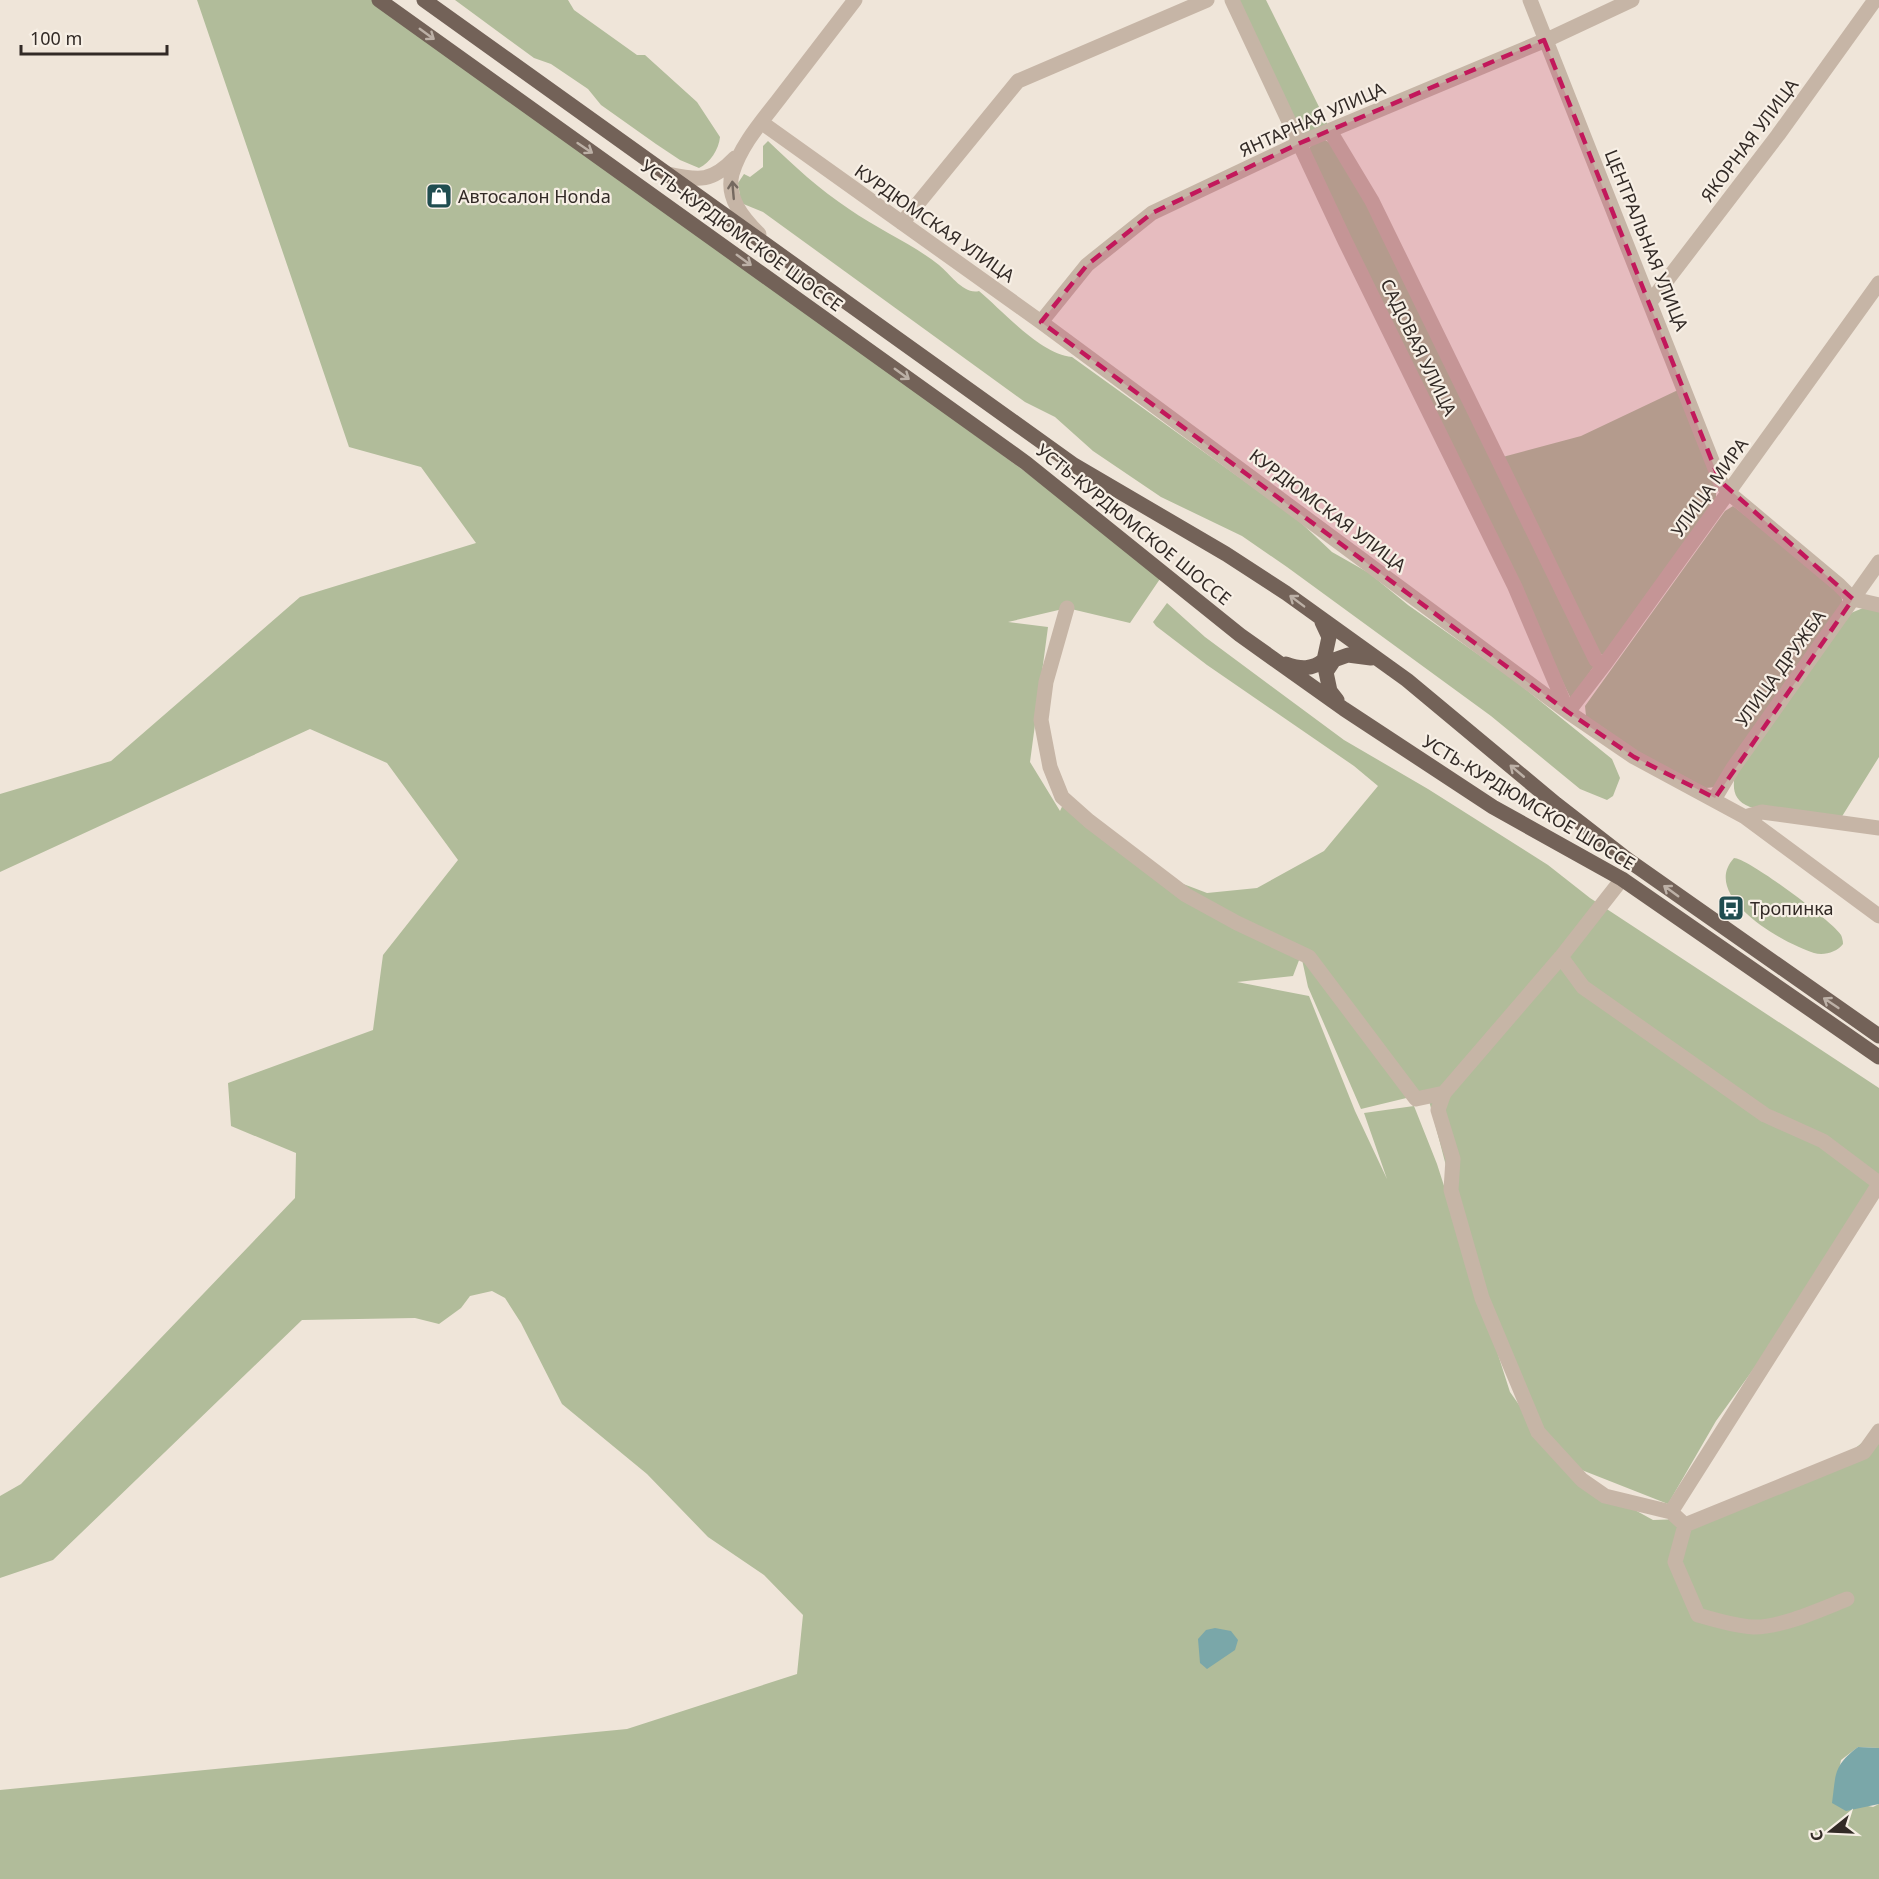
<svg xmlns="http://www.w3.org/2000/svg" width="1879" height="1879" viewBox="0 0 1879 1879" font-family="'Noto Sans',sans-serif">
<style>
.green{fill:#b1bc9a}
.water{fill:#7aa7a9}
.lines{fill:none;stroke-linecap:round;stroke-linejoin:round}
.minor{stroke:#c6b5a6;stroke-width:15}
.major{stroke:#736258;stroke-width:15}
.oneway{stroke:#bcb0a6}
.oneway2{stroke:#756960}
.marked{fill:#c2185b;fill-opacity:0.2;stroke:#c2185b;stroke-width:4.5;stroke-dasharray:12 8;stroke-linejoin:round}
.labels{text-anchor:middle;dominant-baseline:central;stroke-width:4.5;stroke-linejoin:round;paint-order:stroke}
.street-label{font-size:18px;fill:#322a26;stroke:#f7efe5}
.poi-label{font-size:18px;fill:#322a26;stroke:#f7efe5;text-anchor:start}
</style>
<rect width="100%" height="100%" fill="#efe5d9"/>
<!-- green -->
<path class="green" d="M197,0H379L1164,573L1130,623L1067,608L1008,622L1048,627L1030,762L1060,811L1066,798L1165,877L1207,893L1257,888L1324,851L1378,786L1354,766L1207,665L1156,626L1153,622L1167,603L1205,637L1344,740L1428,789L1548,865L1590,898L1879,1088V1195L1716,1421L1668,1504L1569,1465L1516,1390L1445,1162L1427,1093L1361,1109L1308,987L1301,955L1293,976L1237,982L1309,996L1355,1111L1387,1179L1364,1113L1414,1106L1437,1164L1510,1392L1566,1472L1653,1520L1712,1518L1827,1471L1879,1429V1748L1858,1747L1841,1760L1833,1799L1873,1807L1879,1804V1879H0V1790L627,1729L797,1674L803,1615L764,1575L708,1537L647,1474L562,1404L521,1323L505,1298L492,1291L470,1296L461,1308L439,1324L415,1318L302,1320L53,1560L0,1578V1496L21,1484L295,1198L296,1153L231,1126L228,1083L373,1030L383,955L458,860L387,763L310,729L0,872V794L111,761L300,597L476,543L421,467L349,447Z
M455,0H568L574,10L637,55H645L697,102L720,137C719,149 710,163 699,168L680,160L656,144L601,105L588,89L551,64L534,58Z
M1239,0H1266L1329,127L1308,137L1299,135Z
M1325,140L1332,144L1368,203L1594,666L1571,699L1308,150L1313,143Z
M768,141C793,165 820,190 849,209C879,230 911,243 939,265C950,274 964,295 979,291C1004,312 1040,354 1072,357L1297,519L1332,552L1369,573L1408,605L1513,679L1612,759L1620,778L1613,796L1607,800L1580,789L1491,716L1287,567L1242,536L1161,497L1093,451L1055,417L1025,402L763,212L741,203L738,183L744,174L750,177L763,167V146Z
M1678,390L1716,486V502L1604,655L1598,654L1499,458L1581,436Z
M1733,506L1836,586L1842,599V608L1716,787L1706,788L1647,758L1586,716L1585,706L1725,511Z
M1863,608L1879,610V757L1841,818L1750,807C1732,800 1732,787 1736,769L1851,613Z
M1734,858C1748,858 1832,921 1841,935C1842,937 1843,941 1843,944C1837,952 1824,956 1814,953C1784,944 1699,896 1734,858Z"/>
<!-- water -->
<path class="water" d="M1215,1628L1231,1631L1238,1640L1235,1650L1207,1669L1200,1663L1198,1639L1206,1630Z
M1858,1747L1879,1748V1804L1846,1811L1832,1803C1836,1774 1833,1766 1858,1747Z"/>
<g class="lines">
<!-- minor -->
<path class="minor" d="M1232,0L1345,241L1515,587L1568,712L1604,665L1879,283
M1530,0L1720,481L1729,493L1839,585L1853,599L1879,605
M761,122L1041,322L1568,712L1634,757L1745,817L1879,916
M1330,131L1372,201L1596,660L1604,665
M668,174C700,181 712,182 735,158
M902,223L1018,81L1207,0
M759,234C743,218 726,198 732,174C740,146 762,121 779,99C804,66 830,33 855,0
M1651,301L1778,135L1875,0
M1041,322L1087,265L1152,213L1300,143L1553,37L1632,0
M1067,608L1046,682L1041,720L1050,767L1062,797L1089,821L1186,895L1237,923L1309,957L1416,1099L1444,1093
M1715,798L1733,768L1879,562
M1745,817L1762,812L1879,828
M1622,879L1561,957L1444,1093L1438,1110L1453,1159L1451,1190L1482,1298L1538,1432L1582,1480L1605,1496L1671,1512L1685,1525
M1561,957L1583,987L1765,1115L1823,1141L1879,1183
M1671,1512L1879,1184
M1847,1599C1822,1609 1780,1628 1753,1627C1735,1626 1715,1620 1698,1615L1675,1562L1685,1525L1864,1452L1879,1431"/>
<!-- major -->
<path class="major" d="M379,0L1026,463L1240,635L1344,709L1493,807L1622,879L1879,1057
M424,0L1074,465L1226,554L1286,593L1407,680L1556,804L1628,860L1879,1036
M1286,664C1300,669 1312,670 1324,660L1329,637L1322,622
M1337,700L1330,691L1326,672L1334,660L1348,655L1371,658"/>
</g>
<!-- one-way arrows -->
<defs><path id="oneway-shaft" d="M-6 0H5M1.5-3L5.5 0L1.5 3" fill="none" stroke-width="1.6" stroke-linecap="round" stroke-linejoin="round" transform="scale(1.5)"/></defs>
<g class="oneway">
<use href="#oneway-shaft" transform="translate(427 34) rotate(36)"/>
<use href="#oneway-shaft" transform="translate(585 148) rotate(34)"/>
<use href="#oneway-shaft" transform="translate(744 260) rotate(36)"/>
<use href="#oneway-shaft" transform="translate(902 374) rotate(36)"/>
<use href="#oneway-shaft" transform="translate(1297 601) rotate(-143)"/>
<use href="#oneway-shaft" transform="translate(1517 771) rotate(-140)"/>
<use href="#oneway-shaft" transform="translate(1671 891) rotate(-144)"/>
<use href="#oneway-shaft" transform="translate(1831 1003) rotate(-146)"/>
</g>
<use class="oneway2" href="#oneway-shaft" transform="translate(733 190) rotate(-95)"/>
<!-- marked area -->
<path class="marked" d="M1544,40L1720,481L1853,599L1715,798L1634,757L1568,712L1041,322L1087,265L1152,213L1300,143Z"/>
<!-- icons -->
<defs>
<symbol id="shop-square" viewBox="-11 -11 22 22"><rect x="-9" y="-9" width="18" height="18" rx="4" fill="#204d50" stroke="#f7efe5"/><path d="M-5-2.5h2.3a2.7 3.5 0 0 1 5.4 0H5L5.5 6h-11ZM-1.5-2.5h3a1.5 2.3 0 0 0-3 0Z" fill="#fff"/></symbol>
<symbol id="bus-square" viewBox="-11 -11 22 22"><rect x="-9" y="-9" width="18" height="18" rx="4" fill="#204d50" stroke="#f7efe5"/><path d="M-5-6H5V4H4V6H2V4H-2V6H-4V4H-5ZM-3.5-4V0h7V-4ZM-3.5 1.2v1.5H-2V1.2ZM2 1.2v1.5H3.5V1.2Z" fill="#fff"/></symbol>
</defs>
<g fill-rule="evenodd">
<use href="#shop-square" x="424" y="181" width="30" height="30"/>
<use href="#bus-square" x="1716" y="893" width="30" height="30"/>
</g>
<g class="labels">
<!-- street labels -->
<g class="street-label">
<text transform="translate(1312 119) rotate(-24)">ЯНТАРНАЯ УЛИЦА</text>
<text transform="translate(1749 140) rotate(-53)">ЯКОРНАЯ УЛИЦА</text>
<text transform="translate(935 223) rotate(35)">КУРДЮМСКАЯ УЛИЦА</text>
<text transform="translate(742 235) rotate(36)">УСТЬ-КУРДЮМСКОЕ ШОССЕ</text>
<text transform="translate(1647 240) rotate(68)">ЦЕНТРАЛЬНАЯ УЛИЦА</text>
<text transform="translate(1419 347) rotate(64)">САДОВАЯ УЛИЦА</text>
<text transform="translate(1709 487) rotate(-54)">УЛИЦА МИРА</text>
<text transform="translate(1328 510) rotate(37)">КУРДЮМСКАЯ УЛИЦА</text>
<text transform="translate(1134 524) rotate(39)">УСТЬ-КУРДЮМСКОЕ ШОССЕ</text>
<text transform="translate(1780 668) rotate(-54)">УЛИЦА ДРУЖБА</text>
<text transform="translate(1529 802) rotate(31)">УСТЬ-КУРДЮМСКОЕ ШОССЕ</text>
</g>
<!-- poi labels -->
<g class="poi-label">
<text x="458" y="196">Автосалон Honda</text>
<text x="1750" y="908">Тропинка</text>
</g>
</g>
<!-- north arrow -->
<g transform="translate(1831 1831) rotate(252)" stroke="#f7efe5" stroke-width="4.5" paint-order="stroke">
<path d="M0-4.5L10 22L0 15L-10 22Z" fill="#322a26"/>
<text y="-9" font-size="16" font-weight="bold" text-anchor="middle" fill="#322a26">С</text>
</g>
<!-- scale -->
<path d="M21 45v9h146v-9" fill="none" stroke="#322a26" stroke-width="3"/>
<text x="30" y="45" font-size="18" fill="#322a26" stroke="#f7efe5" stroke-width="4.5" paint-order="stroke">100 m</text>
</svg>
